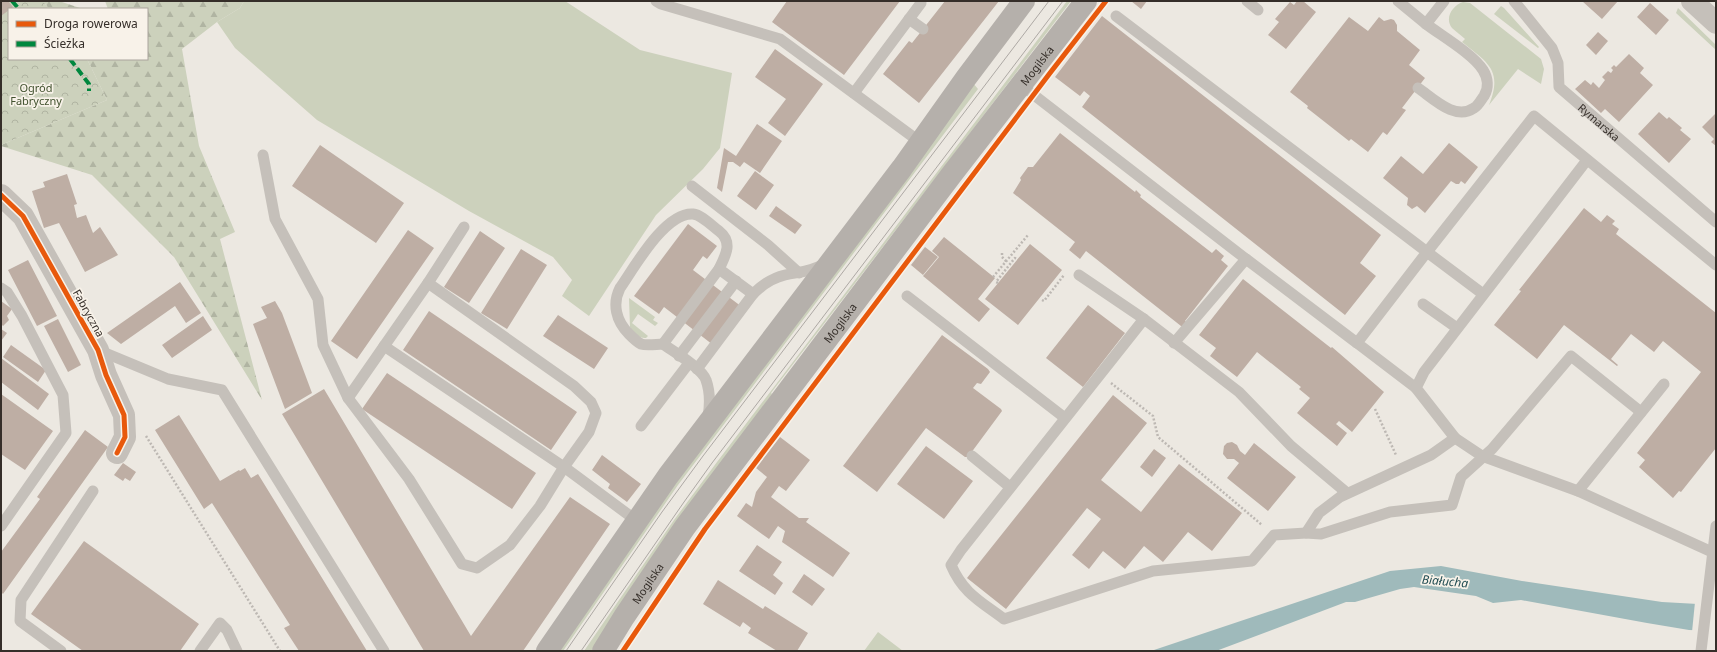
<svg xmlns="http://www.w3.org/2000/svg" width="1717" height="652" viewBox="0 0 1717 652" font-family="'Noto Sans',sans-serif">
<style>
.grass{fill:#ccd1bc}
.forest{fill:url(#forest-firs)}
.park{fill:url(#park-crowns)}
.water{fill:#9fbabb}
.pier{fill:#ece8e1}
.building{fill:#beaea4}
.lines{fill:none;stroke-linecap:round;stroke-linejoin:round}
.path{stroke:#bdb8b3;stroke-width:2.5;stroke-dasharray:2 2;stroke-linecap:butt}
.lane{stroke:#c5c0ba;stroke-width:11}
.street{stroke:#c5c0ba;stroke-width:22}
.secondary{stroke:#b5b0ab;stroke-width:22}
.tram{stroke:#ada8a4;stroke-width:1}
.quiet{stroke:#00873e;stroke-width:4;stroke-dasharray:8 4;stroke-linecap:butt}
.cycleway-casing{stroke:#f8f2e9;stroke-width:8}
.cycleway{stroke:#e8590c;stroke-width:5}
.labels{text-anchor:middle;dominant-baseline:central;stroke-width:3.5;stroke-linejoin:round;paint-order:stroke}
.street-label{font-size:11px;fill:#352e29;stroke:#f8f2e9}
.park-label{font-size:11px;fill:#42522f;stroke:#f8f2e9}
.water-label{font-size:12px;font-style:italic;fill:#224d53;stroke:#f8f2e9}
</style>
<defs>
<pattern id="forest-firs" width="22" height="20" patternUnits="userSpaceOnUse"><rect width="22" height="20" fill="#ccd1bc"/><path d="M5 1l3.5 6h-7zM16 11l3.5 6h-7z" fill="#b0b4a2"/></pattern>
<pattern id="park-crowns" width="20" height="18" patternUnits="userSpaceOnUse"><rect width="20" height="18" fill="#ccd1bc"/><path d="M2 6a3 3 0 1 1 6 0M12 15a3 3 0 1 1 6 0" fill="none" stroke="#b0b4a2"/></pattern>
</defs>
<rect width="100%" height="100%" fill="#ece8e1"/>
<!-- grass -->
<path class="grass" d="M244,1H565L640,50L732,73L720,148L703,169L656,215L589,316L562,296L572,280L553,257L469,211L317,120L235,48L217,22L240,8Z
M1067,1H1071L771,393L772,394L591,651H584L674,520L717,462Z
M1463,2L1470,3L1541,59L1544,69L1541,84L1518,69L1489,105C1503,70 1488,63 1462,42L1465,39C1461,35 1456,32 1452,28C1444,18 1453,5 1463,2Z
M1501,6L1504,8L1539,47L1538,48L1494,14Z
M1678,8L1716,45V50L1676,13Z
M973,83L978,89L678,485L563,651H559L664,499Z
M629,298L655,317L653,320L658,323L655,326L638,314L632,323L648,336L646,338C640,339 632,332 630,327Z
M878,632L903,651H864Z"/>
<!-- forest -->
<path class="forest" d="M43,1H59L83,9H49Z
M105,1H244L240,8L217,22L182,49L199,146L235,232L220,239L262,400L174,257L92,175L1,146V145L107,100L87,59H147V9H108Z"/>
<!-- park -->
<path class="park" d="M1,1H43L49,9H9V59H87L107,100L1,145Z"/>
<!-- water -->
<path class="water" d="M1441,566L1522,581L1662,602L1716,605V631L1689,630L1647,623L1521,600L1493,603L1476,596L1414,587L1400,589L1355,602H1346L1216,651H1151L1390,571Z"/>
<!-- pier -->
<path class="pier" d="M1695,602L1716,603V633L1692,632Z"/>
<!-- building -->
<path class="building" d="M1,1H8L13,7L1,16Z
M787,1H900L844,75L772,22Z
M945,1H999L919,103L883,74L909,41L912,43Z
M1131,1H1147L1141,9Z
M1297,1H1303L1316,12L1286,49L1268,35L1279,22L1275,19L1290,2L1294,5Z
M1582,1H1618L1602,19Z
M1650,3L1669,20L1656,35L1637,17Z
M1102,16L1381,235L1360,263L1376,276L1345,315L1082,107L1090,96L1084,91L1080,96L1055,77Z
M1349,17L1368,31L1379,17L1384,21L1391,19L1394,20L1397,25V31L1420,50L1409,65L1425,78L1402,108L1406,110L1387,135L1383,132L1368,152L1351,139L1349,141L1307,108L1308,106L1290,92Z
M1598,32L1608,41L1596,55L1586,45Z
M775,49L823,84L785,136L768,123L786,99L755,77Z
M1629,54L1644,68L1640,73L1653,85L1619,122L1605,109L1601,113L1575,89L1585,80L1591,85L1593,82L1599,88L1605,80L1602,77L1608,71L1611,73L1613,70L1611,68L1614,65L1616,67Z
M1659,112L1667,119L1669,117L1682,128L1680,130L1691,139L1669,163L1638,134Z
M1716,113V146L1711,142L1714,139L1702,127Z
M757,124L782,141L760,173L744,162L740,167L733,162H728L722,192L717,188L724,148L736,156Z
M1060,133L1135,192L1136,190L1141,195L1140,197L1212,253L1216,249L1224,256L1221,260L1228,266L1185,321L1188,323L1184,327L1181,326L1086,251L1080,259L1069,250L1075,242L1013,193L1021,180L1020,178L1028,167H1033Z
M1449,143L1478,167L1465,184L1461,181L1459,184H1456L1451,181L1425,213L1417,206L1412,209L1407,205L1408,198L1383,178L1401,156L1423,174Z
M320,145L404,203L376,243L292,186Z
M755,171L774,185L756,210L737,196Z
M67,174L77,204L74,205L77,218L86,215L93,233L100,227L118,255L85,272L59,223L44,228L32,191L45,187L43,182Z
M776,206L802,225L795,234L769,216Z
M1584,208L1601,222L1607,215L1615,221L1612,224L1619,229L1616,234L1716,313V448L1681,492L1679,491L1673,498L1639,467L1645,460L1637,453L1701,372L1663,341L1654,352L1631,334L1611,359L1618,365L1617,366L1564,325L1537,359L1494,325L1521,291L1519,290Z
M688,224L717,246L707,259L703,256L693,270L746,310L717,348L664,307L659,314L634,296Z
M408,230L434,248L357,359L331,341Z
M480,231L505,248L469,303L444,287Z
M944,237L995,278L978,299L990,309L979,322L923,276L939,257L932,251Z
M1030,244L1062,270L1018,325L985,299Z
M925,247L938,257L923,275L911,265Z
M521,249L547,265L507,329L481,313Z
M28,260L57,316L37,326L8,270Z
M1243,279L1331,348L1332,347L1384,392L1352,432L1339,421L1336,424L1347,433L1337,446L1297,413L1310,398L1299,389L1301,387L1257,352L1237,377L1210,356L1216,348L1199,335Z
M180,282L201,313L186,323L175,306L121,344L107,333Z
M1,301L12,309L7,316L9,320L3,326L1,324Z
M275,301L282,313L312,393L285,409L253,324L267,318L261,307Z
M1088,305L1125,333L1083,387L1046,358Z
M429,311L577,412L551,450L403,350Z
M558,315L608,348L594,369L543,336Z
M203,316L212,330L172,358L162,345Z
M58,319L81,365L68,372L44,326Z
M1,329L7,333L1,341Z
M942,335L988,369L990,372L981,384L977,383L973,388L1001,409L1002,411L968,457H965L926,428L877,492L843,466Z
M11,345L46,370L38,382L3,357Z
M1,358L49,394L38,410L1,382Z
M387,373L536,473L512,509L362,409Z
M324,389L471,636L570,497L610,524L523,651H424L282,414Z
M1,394L53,431L25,470L1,454Z
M1113,395L1147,423L1101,480L1141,512L1179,464L1242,513L1212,551L1188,532L1163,562L1144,546L1125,569L1103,551L1089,569L1072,555L1101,519L1087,508L1006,609L967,578Z
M179,415L220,481L239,470L240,471L245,468L251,478L258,474L367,651H299L284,628L290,625L212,503L204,509L155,430Z
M85,430L108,447L3,594L1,592V552L40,499L37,497Z
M780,437L810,460L786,491L779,486L771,497L799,518H809L806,522L850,553L833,577L782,542L785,531L778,526L769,539L737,516L746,503L752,507L756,492L767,477L756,468Z
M1232,442L1237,445L1240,451L1245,455L1254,443L1296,477L1268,511L1227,478L1239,463L1234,459H1227L1223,454L1224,446L1227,443Z
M926,446L973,481L944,519L897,484Z
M1154,449L1166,458L1152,477L1140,467Z
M602,455L641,484L627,502L608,488L610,484L592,470Z
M123,463L136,472L130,481L125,478L123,481L114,475Z
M84,541L199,624L180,651H83L31,614Z
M757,545L782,562L773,575L783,583L775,595L739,571Z
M804,574L825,589L812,606L792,592Z
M718,580L763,609L765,606L808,633L797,651H777L748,633L751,628L743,622L740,627L703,604Z"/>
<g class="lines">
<!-- path -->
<path class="path" d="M1002,253V257L1006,261
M993,277L1028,235
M998,283L996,282L1014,259L1015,258L1017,259
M1042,300L1044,301L1064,275
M1111,383L1153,416L1158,437L1262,525
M1375,409L1396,455
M146,436L280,651"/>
<!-- lane -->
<g class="lane">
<path d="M656,1L661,4L780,39L920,142"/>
<path d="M1247,1L1258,10"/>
<path d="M1398,1L1426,24L1444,1"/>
<path id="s1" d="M1514,1L1552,48L1558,63L1559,87L1716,222"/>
<path d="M1116,16L1427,252L1357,343L1416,388"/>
<path d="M909,19L923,29"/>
<path d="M1021,85L1246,259"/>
<path d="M1418,88C1434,99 1455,121 1474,108C1478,106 1481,100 1484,96C1489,88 1488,78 1483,70C1473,54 1442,36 1426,24"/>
<path d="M854,93L921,3"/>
<path d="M263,155L275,219L318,299L323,345L348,398L409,479L462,564L477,568L510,545L540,506L564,467L589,432L596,413L591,402L574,386L428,283"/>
<path d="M1587,160L1424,372L1416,388L1455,438L1482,456L1578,491L1712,552"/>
<path d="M692,186L768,245L799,273"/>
<path d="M1079,275L1144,319L1239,392L1291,446L1347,493"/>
<path d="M1,288L7,292L22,316L63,395L66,433L1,526"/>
<path d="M1483,294L1427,252L1534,116L1716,265"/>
<path d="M907,296L1065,418"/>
<path d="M1423,304L1457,328"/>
<path d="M1144,319L961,550L951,565C963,593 980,601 1004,619L1153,571L1252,561L1274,535L1306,533"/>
<path d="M1174,343L1246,259L1357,343"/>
<path d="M663,344C657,344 647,346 641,344C637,342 632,337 629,334C616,321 612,304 620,288C634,268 665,212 693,214C702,215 712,226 719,231C733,242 726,255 719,269"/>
<path d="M384,346L564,467L637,521"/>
<path d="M98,350L168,379L222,390L384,651"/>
<path d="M679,356L736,281"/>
<path d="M697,369L753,294"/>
<path d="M348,398L428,283L464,227"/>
<path d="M708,417C710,405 710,391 706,380C702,368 674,352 663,344L719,269L753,294C763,284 772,278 785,275C798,272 810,272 822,265"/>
<path d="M641,426L689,363"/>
<path d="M1455,438L1431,455L1340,497L1319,513L1306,533L1321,534L1390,512L1452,505L1461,477L1492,449L1571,356L1641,412"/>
<path d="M972,456L1010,487"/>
<path d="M1578,491L1664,384"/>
<path d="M61,651L20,621L21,600L93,491"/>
<path d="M200,651L220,623L227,630L237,651"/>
<path d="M1701,651L1716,526"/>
</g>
<!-- street -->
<path class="street" d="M1692,1L1716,23
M1,195L23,216L98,350L106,375L124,415L125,437L117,453"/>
<!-- secondary -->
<g class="secondary">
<path d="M547,651L668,476L902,168L966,78L1024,1"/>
<path id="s2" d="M603,651L624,617L685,527L952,174L1086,1"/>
</g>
<!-- tram -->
<path class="tram" d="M566,651L662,512L703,456L1049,1
M581,651L684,502L712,463L1063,1"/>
<!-- quiet -->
<path class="quiet" d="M12,1L19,9
M70,59L89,84V91"/>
<defs>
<path id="cycleway" d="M1,195L23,216L98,350L106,375L124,415L125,437L117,453
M623,651L705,529L1050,73L1106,1"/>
</defs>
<!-- cycleway casing -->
<use href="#cycleway" class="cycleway-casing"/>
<!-- cycleway -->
<use href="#cycleway" class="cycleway"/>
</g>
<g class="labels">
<!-- street labels -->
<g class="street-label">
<text stroke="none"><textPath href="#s2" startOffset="729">Mogilska</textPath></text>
<text stroke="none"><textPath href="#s1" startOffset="154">Rymarska</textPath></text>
<text transform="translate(89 313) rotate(61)">Fabryczna</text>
<text stroke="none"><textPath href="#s2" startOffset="405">Mogilska</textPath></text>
<text stroke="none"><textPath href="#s2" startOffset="81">Mogilska</textPath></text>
</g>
<!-- park labels -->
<g class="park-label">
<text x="36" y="87">Ogród<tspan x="36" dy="13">Fabryczny</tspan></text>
</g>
<!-- water labels -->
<g class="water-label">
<text transform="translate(1445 581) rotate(5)">Białucha</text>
</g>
</g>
<!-- border -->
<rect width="1717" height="652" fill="none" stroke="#352e29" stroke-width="4"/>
<!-- legend -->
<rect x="8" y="8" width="140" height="52" fill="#f8f2e9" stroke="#aaa49c"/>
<rect x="16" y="21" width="20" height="6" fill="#e8590c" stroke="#aaa49c"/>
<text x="44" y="28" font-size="12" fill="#352e29">Droga rowerowa</text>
<rect x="16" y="41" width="20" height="6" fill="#00873e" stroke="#aaa49c"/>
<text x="44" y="48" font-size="12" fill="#352e29">Ścieżka</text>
</svg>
